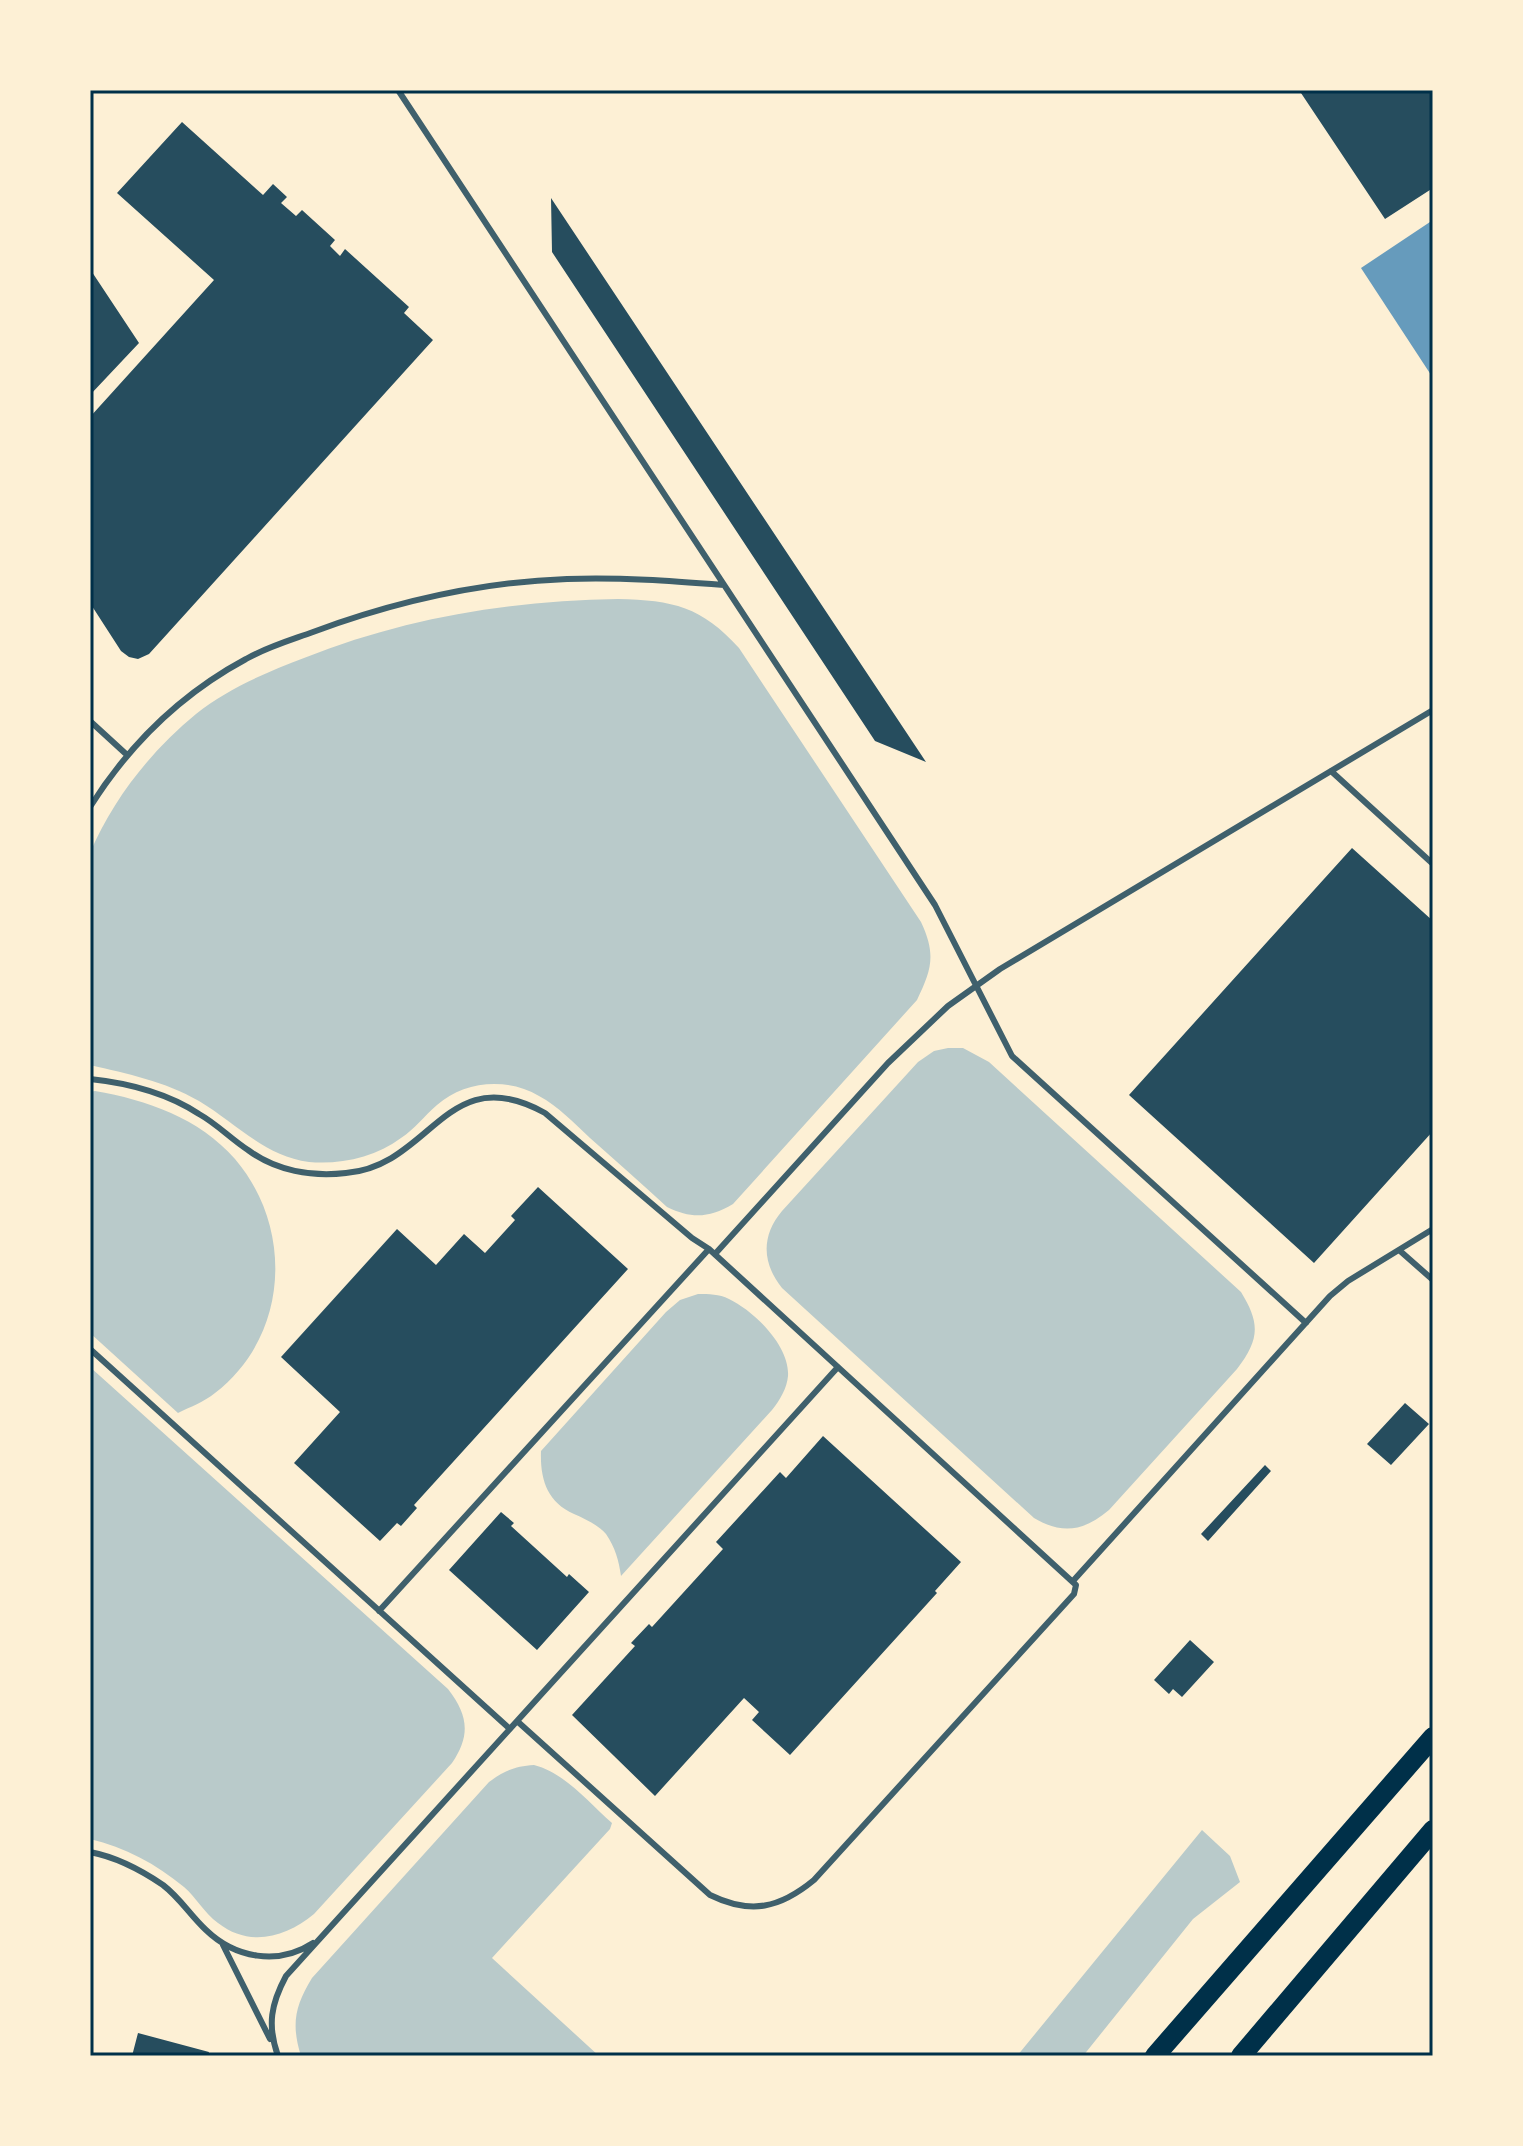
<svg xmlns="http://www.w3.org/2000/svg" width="1523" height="2146" viewBox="0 0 1523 2146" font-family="Mulish,sans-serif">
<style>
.green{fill:#b9caca}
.water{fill:#669bbc}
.building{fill:#264d5e}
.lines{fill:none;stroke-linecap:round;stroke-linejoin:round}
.service{stroke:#3f606c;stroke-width:6}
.primary{stroke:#003049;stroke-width:20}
.neatline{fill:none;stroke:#003049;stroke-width:3}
</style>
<rect width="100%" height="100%" fill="#fdf0d5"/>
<!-- green -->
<path class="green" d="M618,599C673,600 702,607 739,648L921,922C936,954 932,969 917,1000L733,1204C709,1218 692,1219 667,1207C642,1184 616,1161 590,1138C574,1123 558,1106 539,1096C507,1077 464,1081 437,1105C424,1116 415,1129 401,1138C376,1157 340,1165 309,1162C264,1156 236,1123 199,1101C164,1081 128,1074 90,1065V853C113,799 151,751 196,714C227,689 267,672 304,658C405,618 509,601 618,599Z
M948,1048H963L989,1062L1241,1292C1260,1323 1260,1339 1237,1369L1109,1510C1084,1531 1063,1535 1034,1518L782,1288C762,1263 761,1236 782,1211L918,1062L934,1051Z
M95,1091C147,1100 199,1118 235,1159C294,1228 289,1336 215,1393C204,1402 190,1407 178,1413L90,1333V1092Z
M698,1294C709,1294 719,1294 729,1299C754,1311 790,1346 788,1376C787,1388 780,1400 772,1410L621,1576C619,1561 615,1547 606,1534C597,1524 585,1519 574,1514C547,1502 540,1479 541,1451L666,1312L680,1300Z
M90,1367L448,1689C468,1715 471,1735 452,1763L314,1914C286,1937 250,1948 218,1923C204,1913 196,1897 184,1887C156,1864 125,1847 90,1839Z
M534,1765C565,1773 588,1802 612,1823L610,1829L492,1958L599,2056H301C291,2024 295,2006 312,1978L489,1782C504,1771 515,1766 534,1765Z
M1202,1830L1230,1856L1240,1882L1193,1919L1083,2056H1017Z"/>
<!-- water -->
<path class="water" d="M1433,220V378L1361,268Z"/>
<!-- building -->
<path class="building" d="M1299,90H1433V188L1385,219Z
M182,122L263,195L273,184L287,197L281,203L296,216L302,210L335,240L330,246L340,256L345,249L409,307L404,313L433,340L149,654L138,659L129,657L121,651L90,603V417L214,280L117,193Z
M551,198L926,762L875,741L552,252Z
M90,269L139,343L90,395Z
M1352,848L1433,921V1131L1314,1263L1129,1095Z
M538,1187L628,1269L414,1505L417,1508L401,1526L397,1523L380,1541L294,1463L340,1412L281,1357L397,1229L436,1265L464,1234L485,1253L515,1220L511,1216Z
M1405,1403L1429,1424L1391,1465L1367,1444Z
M823,1436L961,1562L935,1591L937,1593L790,1755L752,1720L759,1712L744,1698L655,1796L572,1715L635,1646L631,1643L649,1624L652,1627L723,1549L716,1542L780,1472L786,1478Z
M1265,1465L1271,1471L1208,1541L1201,1534Z
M501,1512L514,1523L511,1526L567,1577L569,1574L589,1592L537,1650L449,1570Z
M1190,1640L1214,1662L1182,1697L1173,1689L1169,1694L1154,1680Z
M138,2033L209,2052L208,2056H132Z"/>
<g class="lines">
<!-- service -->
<path class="service" d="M398,90L935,905L1012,1056L1306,1323
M90,92L92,90
M90,721L126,754
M1331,771L1433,864
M90,807C129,745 181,694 246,659C267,647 291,640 313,632C394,602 481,582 567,579C620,577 672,581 724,585
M90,1079C128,1083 167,1093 199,1114C217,1124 231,1139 248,1150C276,1171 312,1177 346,1173C432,1166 446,1058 545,1113L692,1238L709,1249
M1399,1250L1433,1280
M715,1254L888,1063L948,1006L1000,969L1433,710
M90,1349L510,1729
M1073,1581L1330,1296L1348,1281L1433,1229
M379,1611L709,1249L1076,1585L1074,1594L814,1880C780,1908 751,1915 710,1895L517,1721
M90,1852C116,1857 141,1870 163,1885C180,1898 190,1915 206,1930C235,1958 278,1966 313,1943
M223,1945L270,2039
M278,2056C267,2025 271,2004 286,1976L838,1367"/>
<!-- primary -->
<path class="primary" d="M1155,2056L1433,1737
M1241,2056L1433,1830"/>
</g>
<!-- border -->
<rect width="1523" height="2146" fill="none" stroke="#fdf0d5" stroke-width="184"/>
<rect x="92" y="92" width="1339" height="1962" class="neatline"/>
</svg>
